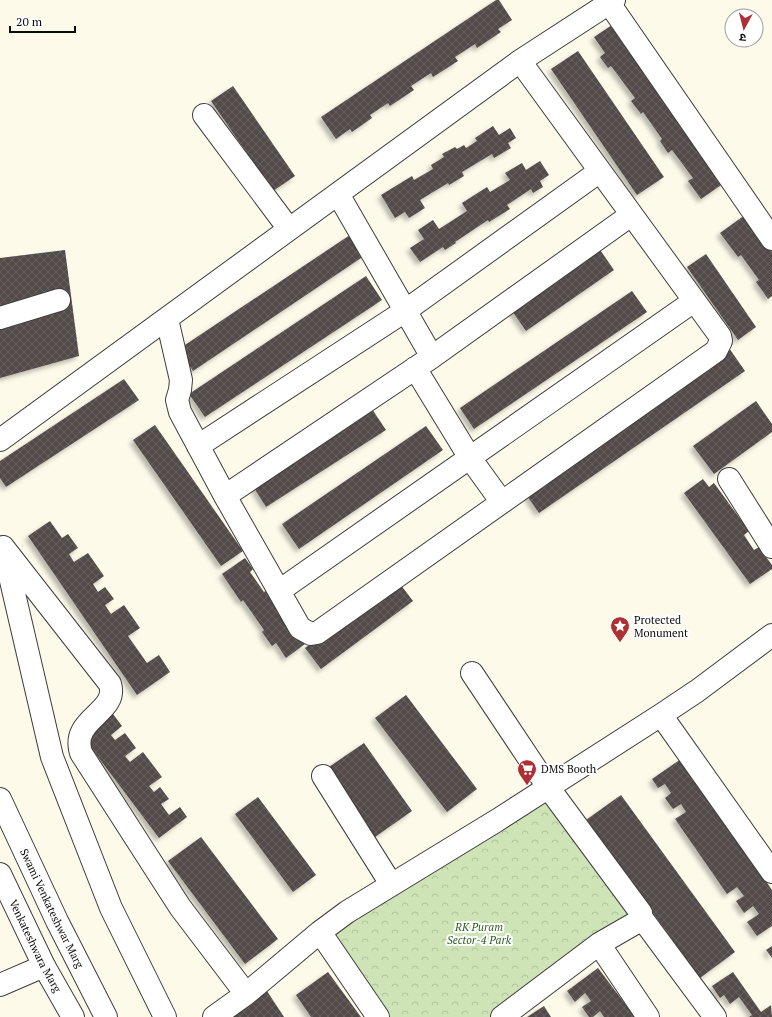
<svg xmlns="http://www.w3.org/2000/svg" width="772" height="1017" viewBox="0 0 772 1017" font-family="'PT Serif','Noto Sans Devanagari',serif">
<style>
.park{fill:url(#park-crowns)}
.building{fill:url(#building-cross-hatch);filter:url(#shadow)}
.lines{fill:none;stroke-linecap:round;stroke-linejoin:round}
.minor-casing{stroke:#3e3e3e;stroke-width:24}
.tertiary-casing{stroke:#3e3e3e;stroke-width:24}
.minor{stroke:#fff;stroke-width:22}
.tertiary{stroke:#fff;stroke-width:22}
.labels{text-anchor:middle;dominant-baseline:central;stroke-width:4;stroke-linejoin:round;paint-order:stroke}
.poi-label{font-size:11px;fill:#0b0b0b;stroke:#fff;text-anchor:start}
.street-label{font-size:11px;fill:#0b0b0b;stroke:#fff}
.park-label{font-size:11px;font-style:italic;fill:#2d5c22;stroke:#fff}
</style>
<defs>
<pattern id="park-crowns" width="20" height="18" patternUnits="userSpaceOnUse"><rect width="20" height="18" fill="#cee4b7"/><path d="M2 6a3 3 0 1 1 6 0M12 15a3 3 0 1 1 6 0" fill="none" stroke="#b0c29c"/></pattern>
<pattern id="building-cross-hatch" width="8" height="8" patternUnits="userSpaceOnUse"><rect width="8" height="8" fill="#524c48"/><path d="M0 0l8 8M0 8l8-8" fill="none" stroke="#66615e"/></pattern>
<filter id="shadow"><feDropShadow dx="-3.5" dy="3.5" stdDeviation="2" flood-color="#0004"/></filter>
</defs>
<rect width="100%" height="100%" fill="#fdfaea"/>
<!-- park -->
<path class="park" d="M552,792L641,917L503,1017H378L320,932Z"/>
<!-- building -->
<path class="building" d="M496,0H499L512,20L498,29L501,32L477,48L475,44L455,57L458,61L433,77L431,73L411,86L414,90L390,106L388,103L370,115L372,118L352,132L350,129L336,139L321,117Z
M612,25L724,183L701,199L688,181L693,178L672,150L668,153L660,141L662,139L643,112L641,114L631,101L635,98L611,66L608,68L600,57L605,53L594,37Z
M578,51L664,177L637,195L551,69Z
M233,86L295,176L273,191L211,101Z
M493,126L499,135L510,128L516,138L508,143L511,148L494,158L492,154L462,172L464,176L449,185L448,183L420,200L425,208L409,218L405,212L395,218L381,195L412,176L414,180L433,169L431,165L444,157L442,154L455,147L457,149L464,145L466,148L477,141L475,138Z
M540,161L549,175L540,181L543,187L533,193L531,189L507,205L510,209L489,222L488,220L455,242L456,243L445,250L443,247L420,262L410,248L424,239L418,230L433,220L439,229L467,211L462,203L487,187L490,192L510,180L505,173L522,163L526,170Z
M745,215L772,252V296L768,299L756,282L759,280L741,255L738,257L720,233Z
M350,235L364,256L193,371L179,349Z
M596,244L614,270L526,331L508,305Z
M65,250L79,356L0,378V258Z
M706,254L756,327L738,340L687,267Z
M366,276L382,300L205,417L189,394Z
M632,291L647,312L474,429L460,408Z
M729,348L745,371L539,513L523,490Z
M124,379L139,400L6,487L0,478V461Z
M756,401L772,424V432L714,474L693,446Z
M370,406L386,430L266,507L251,483Z
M155,425L243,551L221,566L133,440Z
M426,426L443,450L299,549L282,524Z
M703,479L709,487L714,483L749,531L744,535L754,550L759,547L772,565V569L750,584L684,493Z
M50,521L62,538L68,534L78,548L69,554L74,562L88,553L104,576L93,584L98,592L105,587L114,599L105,605L111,614L124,605L140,628L128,636L147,663L159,655L170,672L137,695L28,536Z
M245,558L253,569L250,572L264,592L267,590L282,612L279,614L295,636L298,634L305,644L286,658L276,643L272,646L262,632L264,630L243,600L241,602L222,574Z
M397,580L413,601L321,669L305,648Z
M406,695L477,789L447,812L375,718Z
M113,714L122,726L111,735L115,740L125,733L136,748L125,756L130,762L143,752L162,777L149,786L154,792L160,787L169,799L161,804L169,815L180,807L187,817L159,838L83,737Z
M364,743L412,811L375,837L326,769Z
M681,759L772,890V926L757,936L747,922L759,914L753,906L744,913L736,901L744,896L737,887L727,894L675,819L686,812L681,804L673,809L665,798L671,793L665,784L658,788L652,779Z
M621,795L735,952L700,978L586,820Z
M258,797L316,875L293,892L235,814Z
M201,837L278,939L245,964L168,861Z
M772,946V958L766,950Z
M598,968L635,1017H604L600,1011L593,1017H589L582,1007L591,1001L585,993L575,1002L567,991Z
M328,972L361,1017H311L296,995Z
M733,972L761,1012L771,1005L772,1017H749L752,1015L739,997L730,1004L724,995L720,998L712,986Z
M267,991L284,1017H233L232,1015Z
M544,1006L551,1017H527Z"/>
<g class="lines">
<defs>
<path id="minor" d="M609,3L772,239
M204,115L289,229
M338,194L432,357
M0,318L59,300
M167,319L181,380L180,390L177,400L180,412L225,496L300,628L311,634L317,633L716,351L721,341L720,336L520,61
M415,368L470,458L501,501
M0,440L520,61L614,0
M198,446L405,311L600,171
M729,479L772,547
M225,496L432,357L631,215
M3,547L110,684C119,713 70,718 81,753L180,907L246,994
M5,555L52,757L111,908L165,1017
M279,591L694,301
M472,673L548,787L641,913L639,921L599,944L502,1017
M661,715L772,872
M323,776L391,884
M641,917L715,1017
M320,932L378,1017
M599,944L648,1017
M0,985L44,966
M214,1017L246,994L320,932L347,912L496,821L661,715L697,691L772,635"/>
<g id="tertiary">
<path id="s1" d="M0,799L57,921L106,1017"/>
<path id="s2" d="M0,874L44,966L73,1017"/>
</g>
</defs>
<!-- minor casing -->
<use href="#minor" class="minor-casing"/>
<!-- tertiary casing -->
<use href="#tertiary" class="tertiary-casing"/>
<!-- minor -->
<use href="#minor" class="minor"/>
<!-- tertiary -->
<use href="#tertiary" class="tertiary"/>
</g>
<!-- icons -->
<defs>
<symbol id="sight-pin" viewBox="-11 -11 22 30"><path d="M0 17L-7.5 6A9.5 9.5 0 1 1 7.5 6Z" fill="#ae3034" stroke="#fff"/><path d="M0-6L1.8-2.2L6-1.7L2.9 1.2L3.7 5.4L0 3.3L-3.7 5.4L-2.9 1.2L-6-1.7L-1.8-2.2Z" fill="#fff"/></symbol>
<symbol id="supermarket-pin" viewBox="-11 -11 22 30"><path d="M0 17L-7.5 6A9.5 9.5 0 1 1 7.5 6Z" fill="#ae3034" stroke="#fff"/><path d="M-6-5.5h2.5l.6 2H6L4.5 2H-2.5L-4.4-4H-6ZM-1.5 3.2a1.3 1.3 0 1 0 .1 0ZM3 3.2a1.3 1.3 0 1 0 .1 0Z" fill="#fff"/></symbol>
</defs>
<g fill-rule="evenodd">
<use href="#sight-pin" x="609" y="615" width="22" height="30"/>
<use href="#supermarket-pin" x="516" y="758" width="22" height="30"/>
</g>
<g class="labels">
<!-- poi labels -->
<g class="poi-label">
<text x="634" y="620">Protected<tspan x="634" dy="13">Monument</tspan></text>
<text x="541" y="769">DMS Booth</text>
</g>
<!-- street labels -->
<g class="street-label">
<text stroke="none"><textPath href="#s1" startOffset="121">Swami Venkateshwar Marg</textPath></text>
<text stroke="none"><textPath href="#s2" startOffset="80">Venkateshwara Marg</textPath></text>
</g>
<!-- park labels -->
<g class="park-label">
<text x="479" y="927">RK Puram<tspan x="479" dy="13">Sector-4 Park</tspan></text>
</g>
</g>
<!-- north arrow -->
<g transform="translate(744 28) rotate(187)"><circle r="19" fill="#ffffff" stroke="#9d9d9d"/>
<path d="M0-3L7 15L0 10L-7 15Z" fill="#ae3034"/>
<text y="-6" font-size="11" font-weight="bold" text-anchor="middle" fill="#0b0b0b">उ</text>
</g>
<!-- scale -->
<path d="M10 26v6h65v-6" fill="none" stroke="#0b0b0b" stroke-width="2"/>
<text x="16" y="26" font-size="12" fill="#0b0b0b" stroke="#ffffff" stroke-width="3" paint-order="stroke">20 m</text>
</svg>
